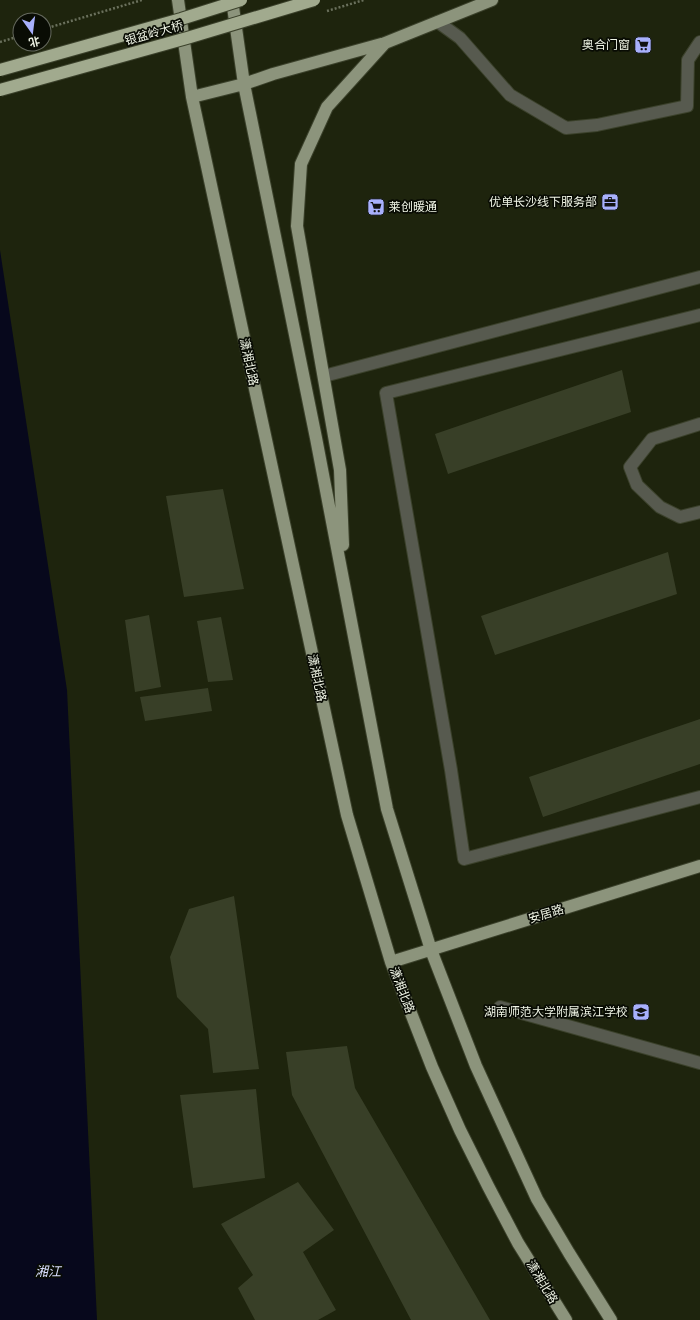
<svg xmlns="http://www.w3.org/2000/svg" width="700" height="1320" viewBox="0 0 700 1320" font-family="Bitter,'Noto Sans SC',serif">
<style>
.water{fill:#07081c}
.building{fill:#383f27}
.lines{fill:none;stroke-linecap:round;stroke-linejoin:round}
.minor-casing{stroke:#3b412b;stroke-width:14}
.major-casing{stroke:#3b412b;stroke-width:14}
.path{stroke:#6a705c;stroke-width:2.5;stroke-dasharray:2 2;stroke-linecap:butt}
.minor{stroke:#575a4f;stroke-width:12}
.major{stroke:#8c947c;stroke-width:12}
.highway-bridge-casing{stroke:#3b412b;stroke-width:14;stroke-linecap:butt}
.path-bridge{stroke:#6a705c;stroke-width:2.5;stroke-dasharray:2 2;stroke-linecap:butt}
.highway-bridge{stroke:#a1aa8e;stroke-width:12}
.labels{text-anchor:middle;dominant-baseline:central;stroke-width:3.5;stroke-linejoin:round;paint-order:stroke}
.street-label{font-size:12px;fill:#f0f5e6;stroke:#090c04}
.poi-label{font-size:12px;fill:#f0f5e6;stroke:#090c04;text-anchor:end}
.water-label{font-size:13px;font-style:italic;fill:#d9defe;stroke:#090c04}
</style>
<rect width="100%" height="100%" fill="#1e240d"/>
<!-- water -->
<path class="water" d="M0,250L67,690L97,1320H0Z"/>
<!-- building -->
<path class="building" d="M622,370L631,412L448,474L435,434Z
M223,489L244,589L184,597L166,496Z
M668,552L677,594L495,655L481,616Z
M149,615L161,687L135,692L125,620Z
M221,617L233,680L208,682L197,621Z
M208,688L212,711L145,721L140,697Z
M700,719V764L543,817L529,777Z
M234,896L259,1069L213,1073L208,1029L177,997L170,957L189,909Z
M347,1046L355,1088L490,1320H411L292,1095L286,1052Z
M256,1089L265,1178L193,1188L180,1095Z
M298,1182L334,1230L303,1252L336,1310L318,1320H255L238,1288L253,1275L221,1224Z"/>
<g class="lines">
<defs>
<path id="minor" d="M438,22L460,38L510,95L566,128L597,125L687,106L688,60L700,42
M700,315L386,393L451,770L464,859L700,797
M324,376L700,277
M700,424L652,439L630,467L637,485L660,507L680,517L700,512
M500,1007L700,1063"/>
<path id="major" d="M178,0L192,97L347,815L391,962L432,1067L460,1130L488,1186L518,1243L566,1320
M232,0L244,84L316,438L387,809L431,950L476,1066L537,1199L569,1253L611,1320
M192,97L244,84L273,74L385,43L492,0
M343,545L340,470L297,226L301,164L327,107L385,43
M391,962L700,866"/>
</defs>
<!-- minor casing -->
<use href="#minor" class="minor-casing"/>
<!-- major casing -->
<use href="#major" class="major-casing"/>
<!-- path -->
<path class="path" d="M44,29L142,0
M0,42L20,36"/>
<!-- minor -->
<use href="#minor" class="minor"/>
<!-- major -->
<use href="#major" class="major"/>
<defs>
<path id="highway-bridge" d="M0,70L181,19L241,0
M0,90L187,38L314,0"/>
</defs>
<!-- highway-bridge casing -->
<use href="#highway-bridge" class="highway-bridge-casing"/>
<!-- path-bridge -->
<path class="path-bridge" d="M327,11L364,0"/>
<!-- highway-bridge -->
<use href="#highway-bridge" class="highway-bridge"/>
</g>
<!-- icons -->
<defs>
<symbol id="supermarket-square" viewBox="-11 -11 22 22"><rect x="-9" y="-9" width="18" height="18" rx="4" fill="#a8b0fc" stroke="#090c04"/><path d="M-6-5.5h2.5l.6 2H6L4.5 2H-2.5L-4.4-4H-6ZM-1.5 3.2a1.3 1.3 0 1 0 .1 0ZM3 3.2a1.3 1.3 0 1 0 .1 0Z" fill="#111"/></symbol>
<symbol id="office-square" viewBox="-11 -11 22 22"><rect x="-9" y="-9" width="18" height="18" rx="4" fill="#a8b0fc" stroke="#090c04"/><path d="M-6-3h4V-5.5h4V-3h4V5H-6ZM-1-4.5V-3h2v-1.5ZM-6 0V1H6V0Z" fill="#111"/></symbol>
<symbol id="school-square" viewBox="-11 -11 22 22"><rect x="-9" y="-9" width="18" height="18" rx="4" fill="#a8b0fc" stroke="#090c04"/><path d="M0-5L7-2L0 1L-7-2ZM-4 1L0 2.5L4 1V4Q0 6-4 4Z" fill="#111"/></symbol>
</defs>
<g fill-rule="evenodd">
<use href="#supermarket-square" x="633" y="35" width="20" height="20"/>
<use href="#office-square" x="600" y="192" width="20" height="20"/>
<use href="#supermarket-square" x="366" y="197" width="20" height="20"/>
<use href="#school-square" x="631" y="1002" width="20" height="20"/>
</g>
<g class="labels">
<!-- street labels -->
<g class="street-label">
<text transform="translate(154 33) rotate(-16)">银盆岭大桥</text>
<text transform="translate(249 362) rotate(78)">潇湘北路</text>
<text transform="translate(317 678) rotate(78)">潇湘北路</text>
<text transform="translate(546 914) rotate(-17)">安居路</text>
<text transform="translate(402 990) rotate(69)">潇湘北路</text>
<text transform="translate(542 1282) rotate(59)">潇湘北路</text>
</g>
<!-- poi labels -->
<g class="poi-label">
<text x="630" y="45">奥合门窗</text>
<text x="597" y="202">优单长沙线下服务部</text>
<text x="389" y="207" text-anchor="start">莱创暖通</text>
<text x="628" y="1012">湖南师范大学附属滨江学校</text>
</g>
<!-- water labels -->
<g class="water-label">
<text x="48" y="1271">湘江</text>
</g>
</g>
<!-- north arrow -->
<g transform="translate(32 32) rotate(166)"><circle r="19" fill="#090c04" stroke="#65695e"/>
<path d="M0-3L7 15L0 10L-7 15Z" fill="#a8b0fc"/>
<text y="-6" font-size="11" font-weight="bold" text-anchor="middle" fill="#f0f5e6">北</text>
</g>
</svg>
